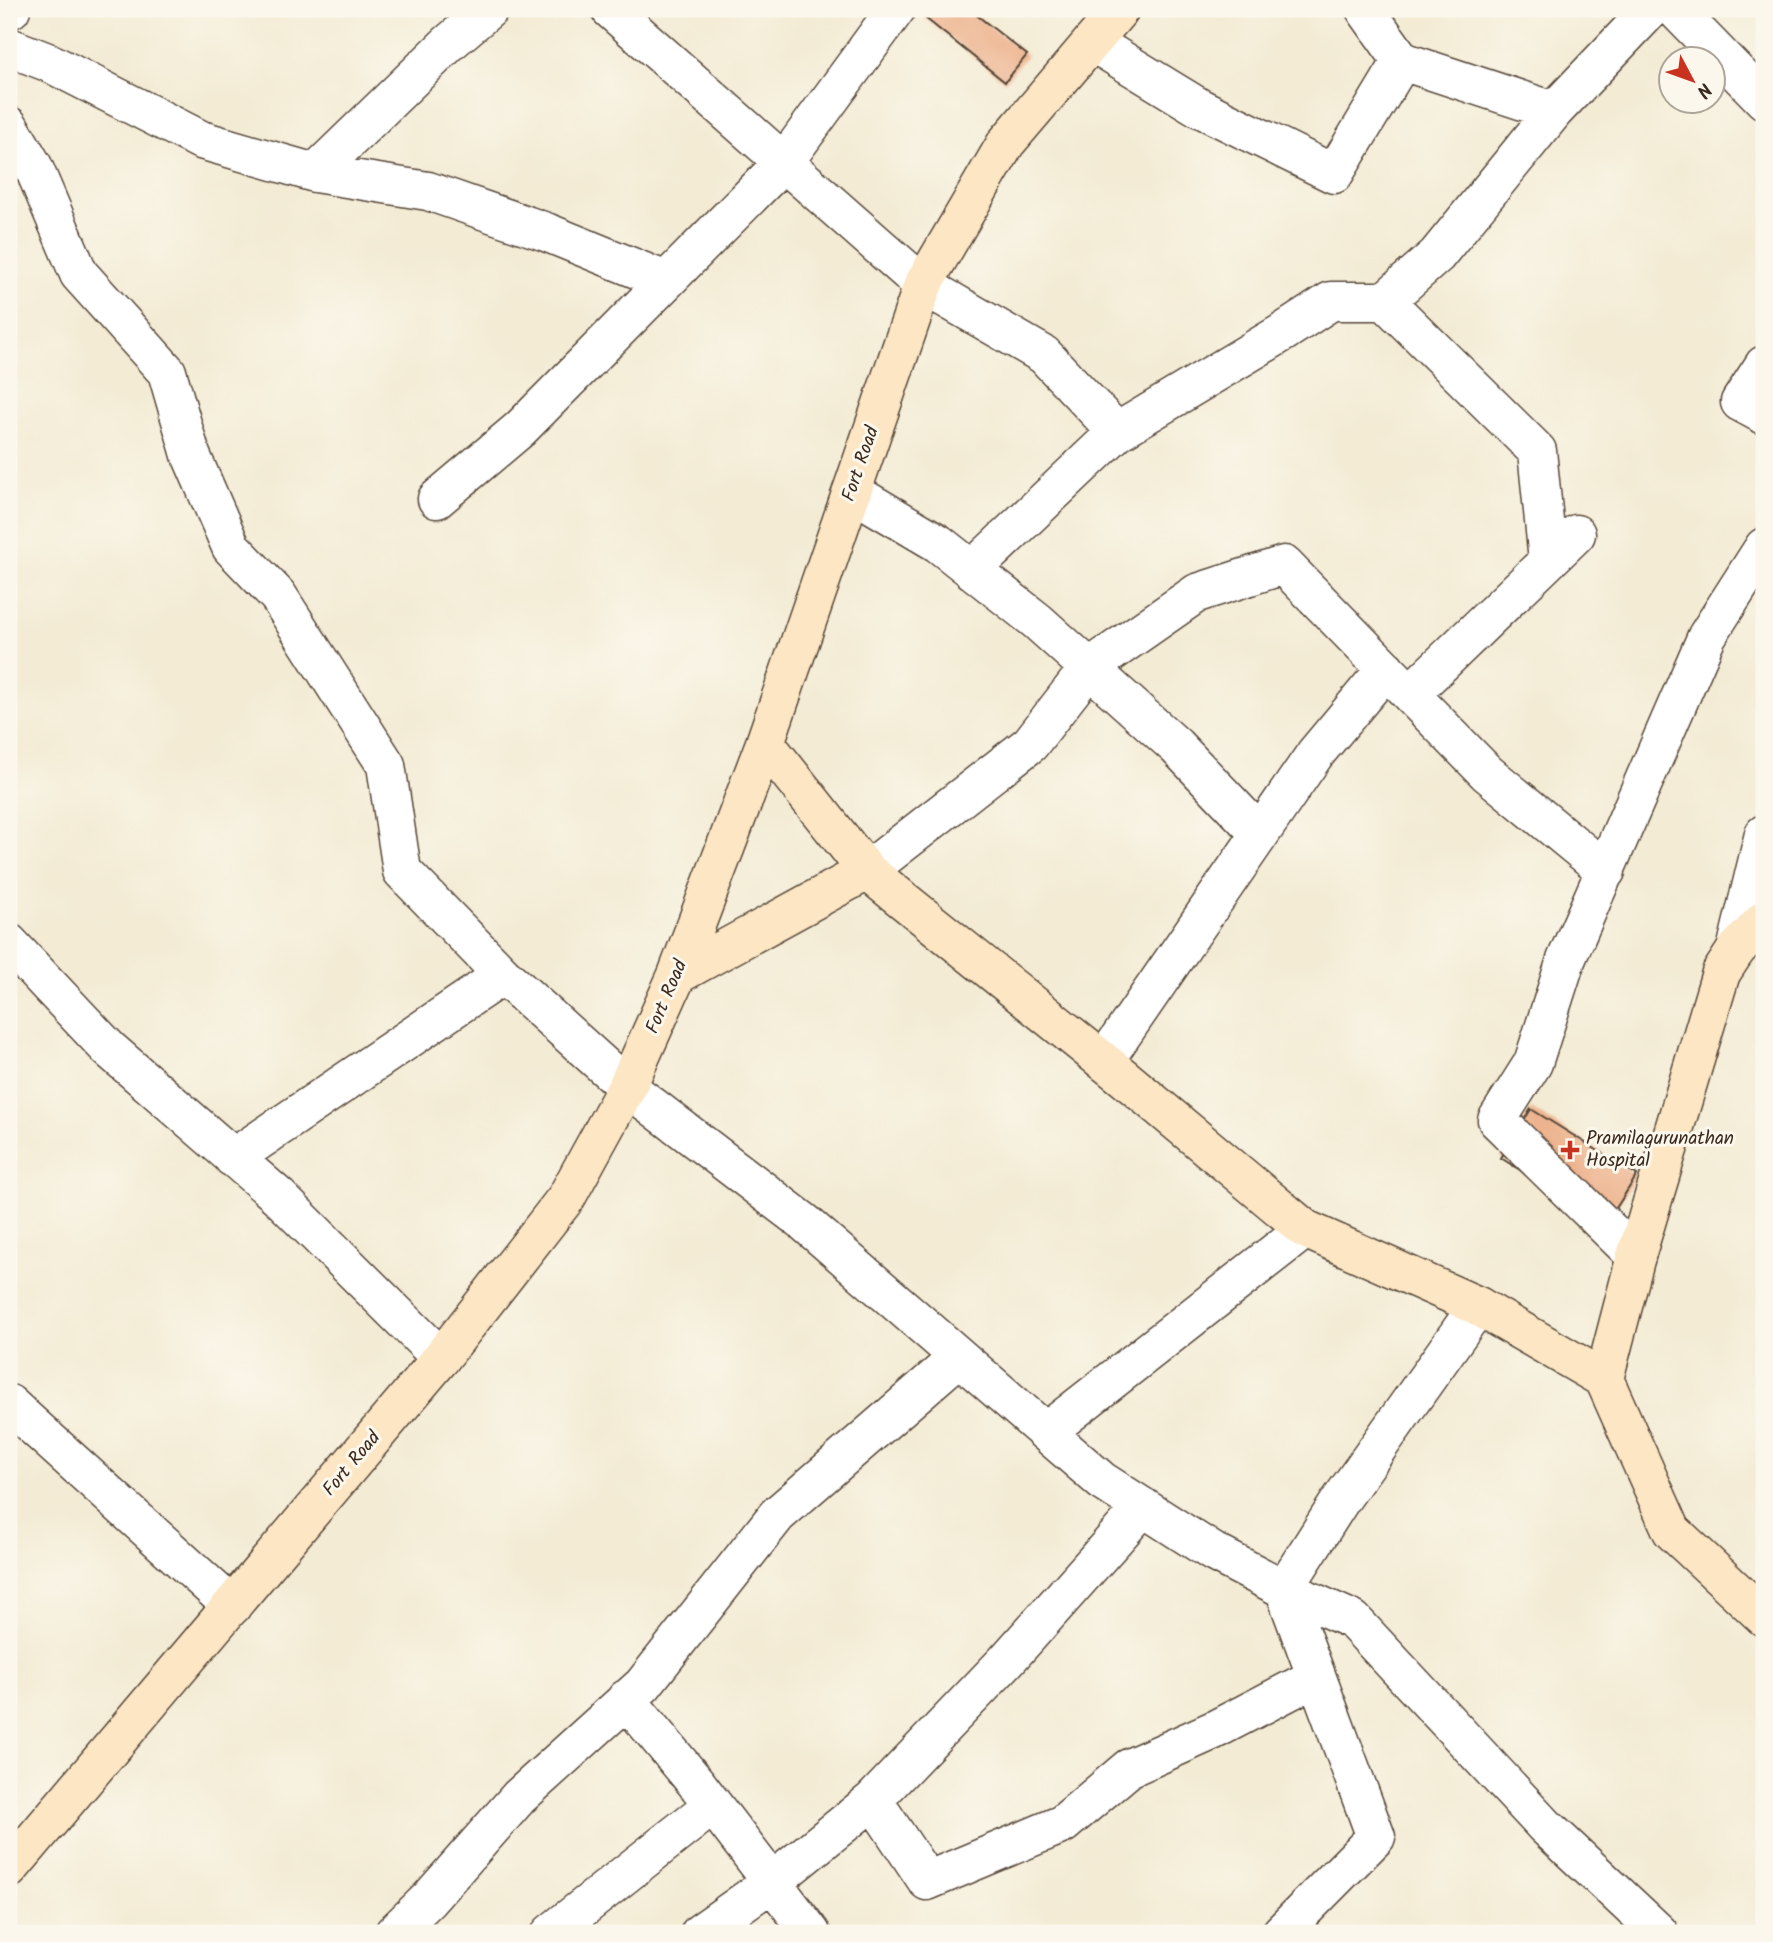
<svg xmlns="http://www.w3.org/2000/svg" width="1773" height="1942" viewBox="0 0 1773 1942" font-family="Kalam,sans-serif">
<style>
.building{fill:#edb38e}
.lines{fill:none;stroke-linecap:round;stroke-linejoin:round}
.street-casing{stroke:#574739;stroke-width:41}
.secondary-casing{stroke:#574739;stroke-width:41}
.street{stroke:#fff;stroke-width:38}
.secondary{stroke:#fce6c4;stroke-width:38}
.poi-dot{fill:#c8321e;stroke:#fbf7ec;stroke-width:2.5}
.labels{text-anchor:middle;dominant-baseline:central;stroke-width:6;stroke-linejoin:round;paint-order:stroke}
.street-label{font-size:19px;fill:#3b2a1e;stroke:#fbf7ec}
.poi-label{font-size:19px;fill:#3b2a1e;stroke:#fbf7ec;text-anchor:start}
</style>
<rect width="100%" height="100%" fill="#fbf7ec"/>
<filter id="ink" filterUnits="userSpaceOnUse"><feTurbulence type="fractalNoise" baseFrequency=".0143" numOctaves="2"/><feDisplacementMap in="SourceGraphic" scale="14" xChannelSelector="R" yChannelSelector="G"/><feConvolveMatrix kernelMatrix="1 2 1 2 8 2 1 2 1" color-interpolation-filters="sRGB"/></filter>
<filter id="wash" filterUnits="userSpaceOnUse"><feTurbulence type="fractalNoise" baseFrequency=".00686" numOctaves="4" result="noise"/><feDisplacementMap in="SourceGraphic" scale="28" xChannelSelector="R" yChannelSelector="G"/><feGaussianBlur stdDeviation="1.57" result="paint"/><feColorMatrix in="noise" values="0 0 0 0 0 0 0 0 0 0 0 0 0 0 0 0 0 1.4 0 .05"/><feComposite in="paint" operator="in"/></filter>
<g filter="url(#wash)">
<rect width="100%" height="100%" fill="#f3ebd4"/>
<g id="blocks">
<!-- building -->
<path class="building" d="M914,9H969L1027,55L1005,82Z
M1531,1109L1637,1175L1606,1224L1501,1158Z"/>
</g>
</g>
<g filter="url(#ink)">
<use href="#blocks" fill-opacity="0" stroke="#574739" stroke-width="2"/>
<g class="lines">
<defs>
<path id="street" d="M610,9L923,285L1044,355L1117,432
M1365,9L1402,61L1554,111
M1675,9L1764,100
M9,10L11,9
M1092,42L1200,108L1334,174L1402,61
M9,47L50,63L201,140L315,173L428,191L546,232L666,281
M9,126L33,166L79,274L167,372L191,455L231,547L278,596L386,765L402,871L503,975L627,1087L804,1222L1102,1481L1213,1552L1284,1589L1353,1620L1545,1826L1659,1933
M315,173L449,43L489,9
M1385,301L1537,451L1548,561
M1764,365L1740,402L1764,415
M852,492L938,543L1037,621L1176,746L1259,833
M437,499L520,429L785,161L896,9
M972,570L1117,432L1282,333L1331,301H1385L1437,255L1554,111L1651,9
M1410,694L1576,534
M867,871L1030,744L1089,668L1197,593L1284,565L1487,773L1606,871
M9,943L109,1049L279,1197L441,1358
M1736,950L1764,834
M1104,1061L1315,754L1386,669
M233,1158L503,975
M1636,1256L1497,1120L1533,1063L1566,960L1707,636L1764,547
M9,1404L232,1606
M1046,1432L1305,1229
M626,1699L697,1784L811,1933
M873,1800L927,1881L1063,1824L1129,1768L1214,1730L1316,1677
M394,1933L429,1899L519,1797L643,1685L777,1515L959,1357
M551,1933L713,1805
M700,1933L772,1882L873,1800L1006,1661L1143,1507
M1281,1933L1376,1837L1284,1589L1340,1501L1478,1306"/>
<path id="secondary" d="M765,743L867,871L1123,1077L1305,1229L1478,1306L1604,1379
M1764,920L1736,950L1721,973L1636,1256L1604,1379L1672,1531L1764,1617
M677,975L867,871
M9,1869L441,1358L566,1198L627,1087L677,975L765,743L923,285L1006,143L1120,9"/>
</defs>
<!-- street casing -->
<use href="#street" class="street-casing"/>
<!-- secondary casing -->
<use href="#secondary" class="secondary-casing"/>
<!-- street -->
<use href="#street" class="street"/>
<!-- secondary -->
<use href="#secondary" class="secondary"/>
</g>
</g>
<!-- markers -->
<path class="poi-dot" d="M1566.5 1139.5h7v7h7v7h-7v7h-7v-7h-7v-7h7z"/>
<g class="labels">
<!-- street labels -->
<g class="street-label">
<text transform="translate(861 464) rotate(-71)">Fort Road</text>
<text transform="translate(667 997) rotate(-67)">Fort Road</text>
<text transform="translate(352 1464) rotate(-50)">Fort Road</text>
</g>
<!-- poi labels -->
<g class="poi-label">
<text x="1586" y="1139">Pramilagurunathan<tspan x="1586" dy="22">Hospital</tspan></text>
</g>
</g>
<!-- margin -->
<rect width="1773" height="1942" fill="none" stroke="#fbf7ec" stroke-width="35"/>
<!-- north arrow -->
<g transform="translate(1692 80) rotate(131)"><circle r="33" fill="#fbf7ec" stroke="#aea59a" stroke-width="2"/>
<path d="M0-5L12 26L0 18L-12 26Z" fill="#c8321e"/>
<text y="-10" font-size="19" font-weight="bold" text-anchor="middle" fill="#3b2a1e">N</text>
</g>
</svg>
